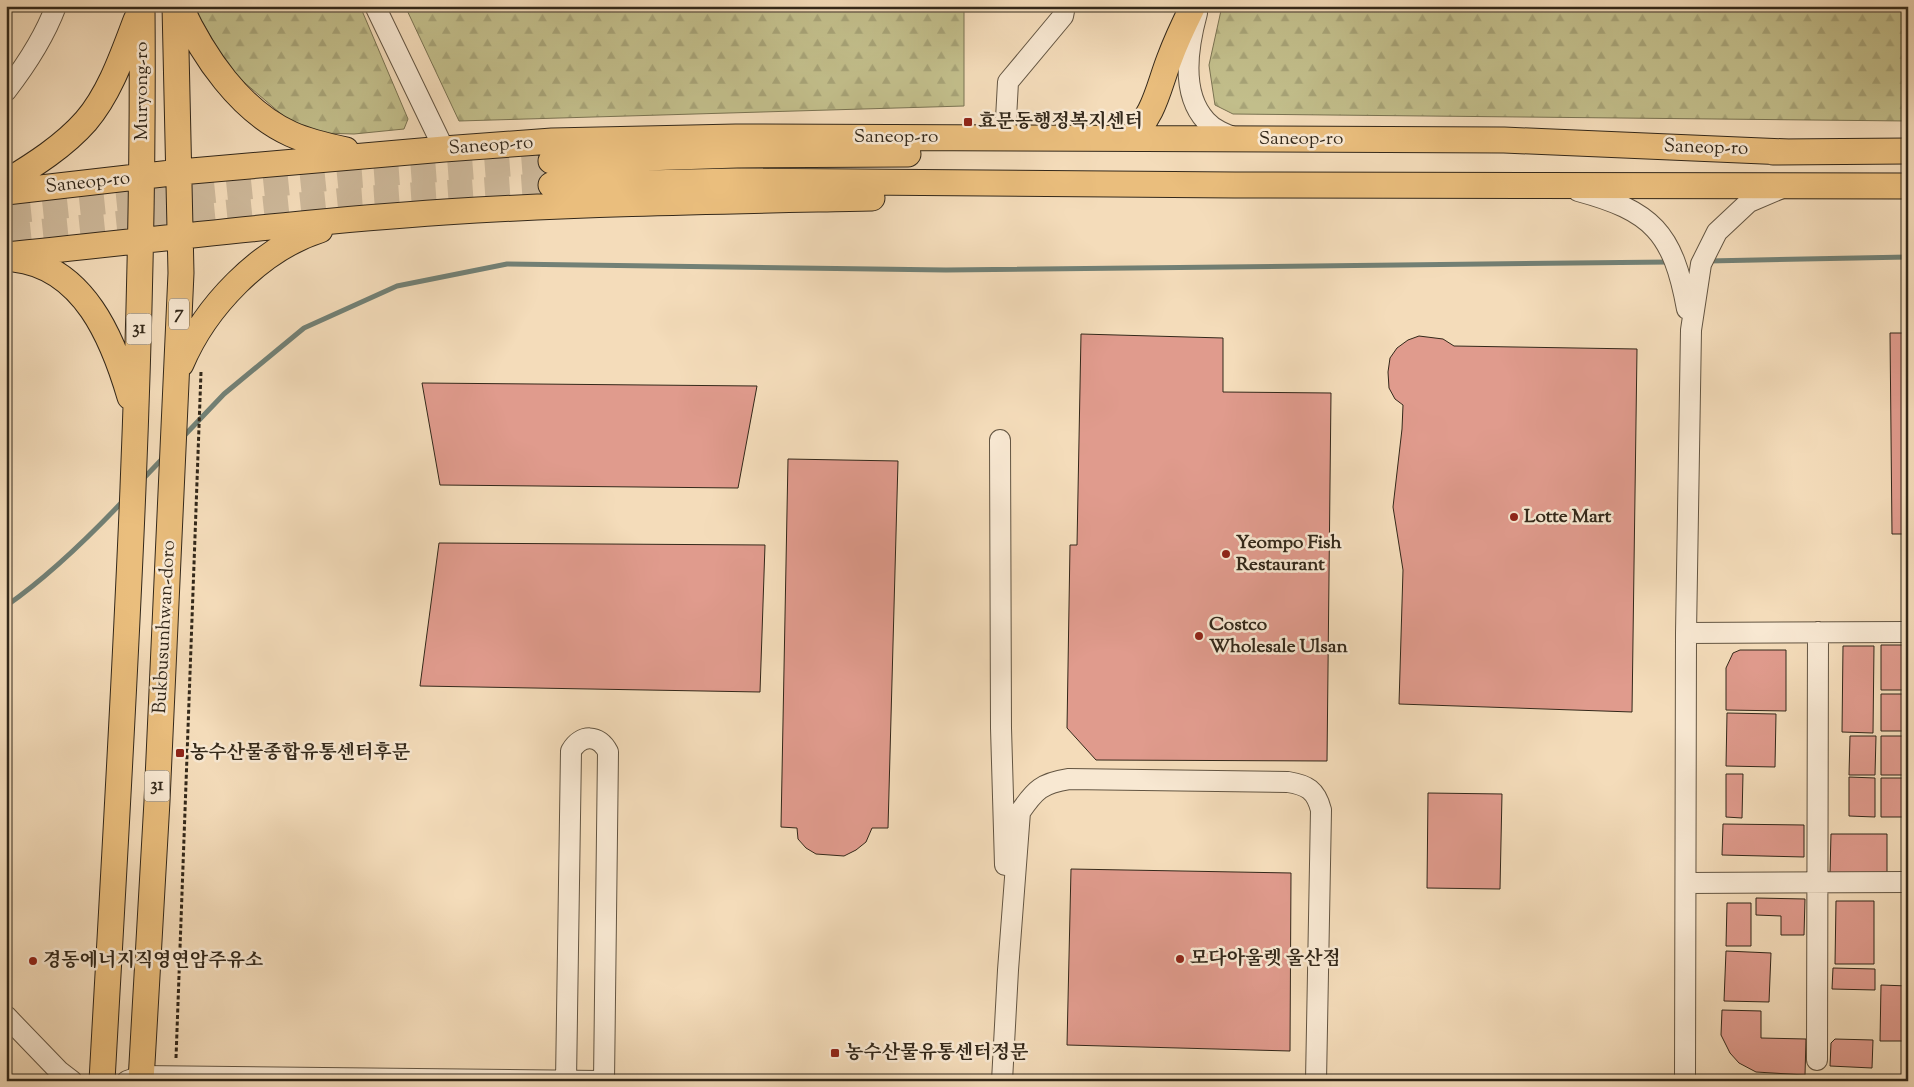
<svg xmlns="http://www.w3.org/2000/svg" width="1914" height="1087" viewBox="0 0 1914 1087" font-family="'Sorts Mill Goudy','Noto Serif KR',serif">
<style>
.forest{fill:url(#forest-firs);stroke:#7a7352}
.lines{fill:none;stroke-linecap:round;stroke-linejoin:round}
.stream{stroke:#728075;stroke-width:5}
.building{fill:#e09b8d;stroke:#33281a}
.major-tunnel{stroke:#cdb89a;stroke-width:25;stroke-dasharray:25 12;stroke-linecap:butt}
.minor-casing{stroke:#635542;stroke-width:22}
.major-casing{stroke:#33281a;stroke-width:27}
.path{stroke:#33281a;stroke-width:3;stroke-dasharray:4 2.5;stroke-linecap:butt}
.minor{stroke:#f8e8d2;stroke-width:20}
.major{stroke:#eabe7d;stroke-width:25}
.poi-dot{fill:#8f2418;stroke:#f8e8d2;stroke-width:2}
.labels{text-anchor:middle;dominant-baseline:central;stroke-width:5;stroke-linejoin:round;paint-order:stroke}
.shield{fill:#f8e8d2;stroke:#6e6251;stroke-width:1}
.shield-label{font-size:18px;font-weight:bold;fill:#33281a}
.street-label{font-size:19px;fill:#33281a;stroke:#f8e8d2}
.poi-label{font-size:19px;font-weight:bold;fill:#33281a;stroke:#f8e8d2;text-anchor:start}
</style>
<defs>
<pattern id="forest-firs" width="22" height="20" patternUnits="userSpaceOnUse" patternTransform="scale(1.25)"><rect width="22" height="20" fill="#c2be8b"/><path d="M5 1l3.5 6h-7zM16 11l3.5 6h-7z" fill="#a7a377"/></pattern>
</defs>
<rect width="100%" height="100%" fill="#f4dcba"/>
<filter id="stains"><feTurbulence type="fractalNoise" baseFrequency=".004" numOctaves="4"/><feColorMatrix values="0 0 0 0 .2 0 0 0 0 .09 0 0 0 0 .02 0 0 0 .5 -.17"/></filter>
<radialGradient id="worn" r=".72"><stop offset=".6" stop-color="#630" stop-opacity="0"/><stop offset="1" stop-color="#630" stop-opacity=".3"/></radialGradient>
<!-- forest -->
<path class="forest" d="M198,6H360L408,119L404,129L354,134L320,133L294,125L231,71L198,15Z
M405,6H964V106L459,121Z
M1222,6H1908V121L1233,114L1215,105L1209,65Z"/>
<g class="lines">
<!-- stream -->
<path class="stream" d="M1708,261L1908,257
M182,438L224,394L304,328L397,286L507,264L946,270L1669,262
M142,480L164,457
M6,606C49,576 87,539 123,501"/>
</g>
<!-- building -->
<path class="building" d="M1890,333H1908V534H1892Z
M1081,334L1223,338V392L1331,393L1327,761L1096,760L1067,728L1070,545H1077Z
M1419,336L1443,339L1454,346L1637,349L1632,712L1399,704L1403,570L1393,507L1402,429L1403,405L1395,399L1389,388L1388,372L1390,358L1397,348L1408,340Z
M422,383L757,386L738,488L440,485Z
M788,459L898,461L888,828H872L866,842L856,850L844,856L816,854L806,848L798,839L797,828L781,827Z
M439,543L765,545L760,692L420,686Z
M1881,645H1908V690H1881Z
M1843,646H1874L1873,733L1842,732Z
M1740,650H1786V711L1726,710V668L1733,653Z
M1881,694H1908V731H1881Z
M1727,713L1776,714L1775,767L1726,766Z
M1850,736H1876L1875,775H1849Z
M1881,736H1908L1907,775H1881Z
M1726,774H1743L1742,818L1726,817Z
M1849,777L1875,778V817L1849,816Z
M1881,778H1907V817H1881Z
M1428,793L1502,794L1500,889L1427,888Z
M1723,824L1804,825V857L1722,855Z
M1831,834H1887V874L1830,873Z
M1071,869L1291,873L1290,1051L1067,1045Z
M1756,898L1805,899L1804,935H1781V916L1756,915Z
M1836,901H1874V964H1835Z
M1727,903H1751V946H1726Z
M1726,951L1771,953L1769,1002L1724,1001Z
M1833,968L1875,969V990L1832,989Z
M1881,985L1908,986V1041H1880Z
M1722,1010L1761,1011V1038L1806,1039L1805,1075L1756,1072L1739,1063L1730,1053L1721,1035Z
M1835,1039L1873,1040L1872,1068L1830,1066L1831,1043Z"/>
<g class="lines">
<!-- major-tunnel -->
<path class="major-tunnel" d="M6,212L353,176L551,161
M6,235L355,199L551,185"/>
<defs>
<path id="minor" d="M375,6L444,149
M1197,13C1188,46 1180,93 1206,121C1214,130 1225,134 1236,138
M6,91C27,64 44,38 56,6
M1005,137L1008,82L1063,16L1065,6
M1578,191C1652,211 1673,232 1687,309
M1000,440L1001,728L1005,865
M1686,633L1908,632
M1686,883L1908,882
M6,1016L59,1071L72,1081
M1817,1060L1818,632
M127,1081L141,1076L599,1081
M566,1081L571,751C581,734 599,734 608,752L604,1081
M1002,1081L1008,970L1020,812C1035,790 1042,783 1069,779L1288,782C1307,785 1316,790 1321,810L1316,1081
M1685,1081L1686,633L1691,330L1701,264L1717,232L1749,202L1782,188"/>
<path id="major" d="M180,6C203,56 240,111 291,134C309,142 327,146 346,150
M1129,138C1154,117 1158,89 1169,60C1176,41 1184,24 1193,6
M1773,152L1908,151
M551,161L737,155L908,154
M6,182C34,165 64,146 86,121C110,93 123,54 136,20
M551,185L737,181L1235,185L1908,186
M6,192L180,172L444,149L552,141L736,137L1504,140L1788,152
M6,255C152,240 298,222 445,212C587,203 730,201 872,198
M14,259C84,267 113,339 130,397
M181,364C205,307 260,249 320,230
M102,1081C122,723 145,365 142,6
M141,1081L157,801L181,273L175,6"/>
</defs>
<!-- minor casing -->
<use href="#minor" class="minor-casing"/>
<!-- major casing -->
<use href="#major" class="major-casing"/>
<!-- path -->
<path class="path" d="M176,1058L201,372"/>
<!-- minor -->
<use href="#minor" class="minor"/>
<!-- major -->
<use href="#major" class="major"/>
</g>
<!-- markers -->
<g class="poi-dot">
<rect x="963" y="117" width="10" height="10" rx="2.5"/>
<circle cx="1514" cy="517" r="5"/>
<circle cx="1226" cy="554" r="5"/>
<circle cx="1199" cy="636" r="5"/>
<rect x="175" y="748" width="10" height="10" rx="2.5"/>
<circle cx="1180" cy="959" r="5"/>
<circle cx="33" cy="961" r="5"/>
<rect x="830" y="1048" width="10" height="10" rx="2.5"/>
</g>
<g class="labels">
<!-- shield labels -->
<g class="shield">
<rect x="169" y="298.5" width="20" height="31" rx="4"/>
<rect x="126.5" y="313.5" width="25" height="31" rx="4"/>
<rect x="144.5" y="770.5" width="25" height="31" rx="4"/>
</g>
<g class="shield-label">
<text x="179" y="314">7</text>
<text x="139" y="329">31</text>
<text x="157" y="786">31</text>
</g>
<!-- street labels -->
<g class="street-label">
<text transform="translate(142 91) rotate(-90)">Muryong-ro</text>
<text x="896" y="137">Saneop-ro</text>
<text x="1301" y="139">Saneop-ro</text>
<text transform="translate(491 146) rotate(-4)">Saneop-ro</text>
<text transform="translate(1706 148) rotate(2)">Saneop-ro</text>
<text transform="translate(88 183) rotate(-6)">Saneop-ro</text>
<text transform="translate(165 627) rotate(-87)">Bukbusunhwan-doro</text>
</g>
<!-- poi labels -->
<g class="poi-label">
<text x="978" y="122">효문동행정복지센터</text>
<text x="1524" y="517">Lotte Mart</text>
<text x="1236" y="543">Yeompo Fish<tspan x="1236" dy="22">Restaurant</tspan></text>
<text x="1209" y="625">Costco<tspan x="1209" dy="22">Wholesale Ulsan</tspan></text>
<text x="190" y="753">농수산물종합유통센터후문</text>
<text x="1190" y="959">모다아울렛 울산점</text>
<text x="43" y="961">경동에너지직영연암주유소</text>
<text x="845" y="1053">농수산물유통센터정문</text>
</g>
</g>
<!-- margin -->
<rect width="1914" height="1087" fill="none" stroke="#f4dcba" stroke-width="25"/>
<rect x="8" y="8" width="1899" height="1072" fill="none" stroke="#33281a" stroke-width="2.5"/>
<rect x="12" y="12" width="1889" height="1062" fill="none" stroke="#33281a"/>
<rect width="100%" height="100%" filter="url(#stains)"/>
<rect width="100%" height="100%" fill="url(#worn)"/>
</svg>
